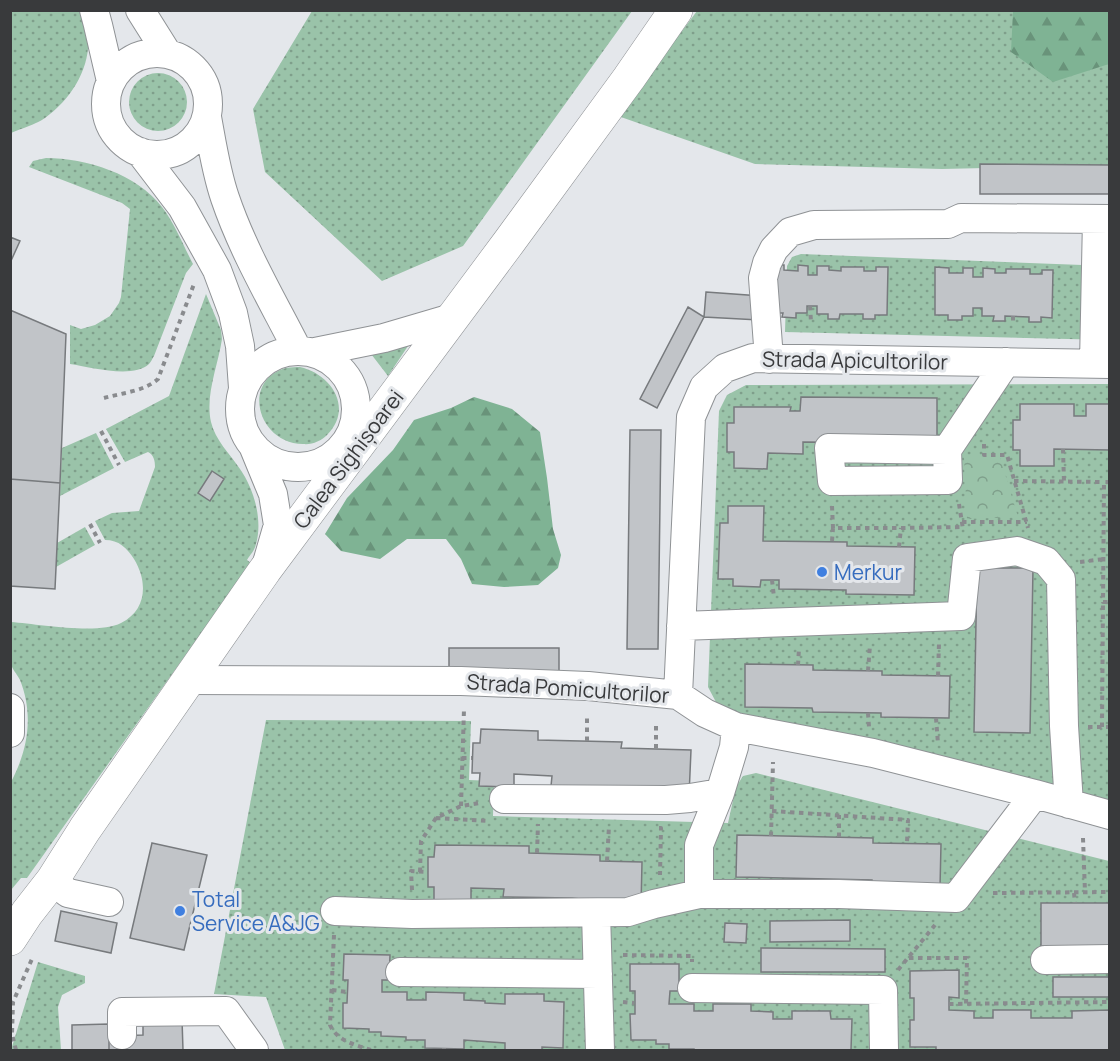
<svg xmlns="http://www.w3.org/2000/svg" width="1120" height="1061" viewBox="0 0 1120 1061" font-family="Manrope,sans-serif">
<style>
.grass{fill:url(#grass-dots)}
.forest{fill:url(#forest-firs)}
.park{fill:url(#park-crowns)}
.building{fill:#c1c4c8;stroke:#777a7d;stroke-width:1.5}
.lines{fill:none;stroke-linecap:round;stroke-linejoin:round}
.minor-casing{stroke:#8f9295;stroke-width:30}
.major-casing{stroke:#8f9295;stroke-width:34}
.path{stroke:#898b8e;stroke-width:4;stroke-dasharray:4.5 4.5;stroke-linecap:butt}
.minor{stroke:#fff;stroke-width:28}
.major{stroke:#fff;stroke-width:33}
.shop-dot{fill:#3f7fe0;stroke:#e4e7eb;stroke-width:2}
.labels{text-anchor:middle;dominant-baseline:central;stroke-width:6;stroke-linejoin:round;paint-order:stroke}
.street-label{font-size:21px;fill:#393a3c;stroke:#e4e7eb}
.shop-label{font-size:21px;fill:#366cbe;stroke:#e4e7eb;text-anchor:start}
</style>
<defs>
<pattern id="grass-dots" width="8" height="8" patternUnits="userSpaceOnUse" patternTransform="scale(1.5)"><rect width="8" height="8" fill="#9ac3a9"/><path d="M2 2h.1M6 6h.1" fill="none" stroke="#7f9f8b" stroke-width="1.8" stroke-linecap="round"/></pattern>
<pattern id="forest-firs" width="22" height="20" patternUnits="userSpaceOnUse" patternTransform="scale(1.5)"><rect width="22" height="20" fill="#7fb394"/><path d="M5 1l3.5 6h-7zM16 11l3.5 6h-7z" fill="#69937a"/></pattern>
<pattern id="park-crowns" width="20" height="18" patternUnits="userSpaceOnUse" patternTransform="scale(1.5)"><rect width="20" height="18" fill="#9ac3a9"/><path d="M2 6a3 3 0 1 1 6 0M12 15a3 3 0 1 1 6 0" fill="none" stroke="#7f9f8b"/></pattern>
</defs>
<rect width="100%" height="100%" fill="#e4e7eb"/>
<!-- grass -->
<path class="grass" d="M11,11H80C83,16 86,22 87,28C94,63 73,98 45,118C35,125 22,128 11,133Z
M312,11V10L632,11L463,246L382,281L265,172L253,109Z
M697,11H1109V165L942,169L755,164L618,116Z
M129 102a29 29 0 1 1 58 0a29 29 0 1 1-58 0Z
M46,158C86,158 137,174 162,207C175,224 183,245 193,264L186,273L154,356C152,359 151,362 149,364C133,379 90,367 70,364V325L81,329L95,325L110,316L119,303L121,297L130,209L122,203L29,167L33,161Z
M801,254L1109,266V340L785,332L787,266L792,257Z
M206,294L221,330L222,339C218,366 205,395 211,422C215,440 230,454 240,469C254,489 263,520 256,544C255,550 250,555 247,560L251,563L27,878H21L11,890V782C28,750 34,715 20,680C17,674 12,669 11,664C9,658 11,630 11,622C38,624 98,635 121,623C147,610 148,582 134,559C127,548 119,540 105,540L95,521L112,513L139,511L155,467C155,461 154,455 148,452L125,462L106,429L169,396Z
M414,337L388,376L368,350Z
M300,367C331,374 354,408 327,435C321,441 312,445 303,444C257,443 241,380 286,368C291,367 296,367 300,367Z
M1109,384V806L740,716L717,704L708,687L719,411L727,395L746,385Z
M96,433L114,468L60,496L62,448Z
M85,527L95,545L56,567L57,543Z
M266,720L471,721L469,780L494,781L493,816L728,823L736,787L743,776L756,773L1109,861V1050H285L266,997L214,994Z
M38,962L85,976V983L62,995L58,1007L61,1050H11Z"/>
<!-- forest -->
<path class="forest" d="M1013,11H1109V64L1053,82L1011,52Z
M474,397L512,409L540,432L547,478L553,529L561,555L558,568L538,585L504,587L472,584L461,559L446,539H407L380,559L341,551L325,534L347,498L393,450L414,420L451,408Z"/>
<!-- park -->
<path class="park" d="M964,456L1000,457L1018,517L967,519Z"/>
<!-- building -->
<path class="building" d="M980,164L1110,165V194H980Z
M10,237L20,241L10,263Z
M770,265H784V270L798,271V265L808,266V275H817V266H829V270L841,271V267H864V271H876V267H888L887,315H875V319H863V314H840L839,319H828V314H817V306H807V313H796V318L782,317L783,313H769Z
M935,267L949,268V273H963V268H973V277H983V268L995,269V273H1006V269H1030V274H1042V270H1053L1052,318L1041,317V322H1029V317L1005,316V321H993L994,316H982V308H973V316H962V320H948V315H935Z
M706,292L761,296L759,320L704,317Z
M688,307L704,317L657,408L640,399Z
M10,310L66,334L60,483L10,479Z
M801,397L937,398V443L803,442V454L768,453L767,469L734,468V452H727V423H734V407H791L790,411H800Z
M1020,404H1074V416H1086V404H1110V450L1054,449V466H1020V450H1013V420H1020Z
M630,430H661L658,649H627Z
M212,471L224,479L210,501L198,493Z
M10,479L60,483L55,589L10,586Z
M728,506H764L763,541L847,542V546L915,547L914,595L846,594V590L779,589V580H761L760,587L733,586V579H718L720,523H728Z
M977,568H1033L1030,733L974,732Z
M449,648H559V671H449Z
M745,664L813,665V670L882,671V675L950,676L949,718L881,717V713L813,712L812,708L745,707Z
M481,729L538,731V740L622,742L621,748L691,750L689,796L551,786L552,776L514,774V787L479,786L480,773H472L473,743H480Z
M737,835L873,838V843L941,844L940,887L872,886V880L736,877Z
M152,843L207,855L184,950L130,938Z
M435,845L529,846V853L600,855V861L642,862L641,906L572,898L503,897L504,889L471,888V901H434V887H428V857H434Z
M1041,903H1110V946H1041Z
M61,911L117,923L111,953L55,941Z
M850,920V941L770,942V921Z
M725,923L747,924L746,943L724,942Z
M761,948L885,949V972H761Z
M344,954L390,955L389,980H382V992H407V1000H426V992L464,993V1000L485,1001V1003L505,1004V994H544V1001L564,1002L563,1048L542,1047V1050H505V1043L464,1040V1049L425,1048V1040H406V1037L381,1036V1032H369V1029L343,1028V1003H347L348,980H343Z
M630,964H679V991H670L669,1004H694V1011H713V1004H751V1011L773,1012V1019H792V1011H830L831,1019H852L851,1050H694V1049H669V1044H656V1040H631L630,1014H635V991H630Z
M959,970V998L949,997V1010L974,1011V1018H993V1010H1031V1018H1072V1011L1110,1010V1050H936V1047H910V1020H914V998H910V971Z
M1053,977H1110V997H1053Z
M182,1019L183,1050H72V1025L109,1024V1036L143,1035V1020Z
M182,1019L183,1050H109V1036L143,1035V1020Z
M109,1024V1050H72V1025Z"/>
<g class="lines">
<defs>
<path id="minor" d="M94,10L98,25L111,81
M140,10L167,53
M106 104a51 51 0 1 1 102 0a51 51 0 1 1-102 0Z
M207,117C212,144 216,172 225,198C243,251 272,300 297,349
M140,152L182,207L217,270L233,313L240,346L243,388
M240 409a58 58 0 1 1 116 0a58 58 0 1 1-116 0Z
M315,352L384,338L452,318
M769,359L763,278L767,263L774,249L790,232L814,225L948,224L961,218L1110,219
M1094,363L1097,219
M254,448L273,494L278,525L267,563
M947,450L948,480L832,481L829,448L947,450L1006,362
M681,626L961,616L967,558L1017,551L1046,561L1061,579L1064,726L1069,804
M188,680L461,681L588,686L678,695L705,713L736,727L873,753L1035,794L1110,815
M678,695L691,417L704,387L725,368L753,358L1110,364
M10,708V733
M504,799L666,800L690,798L720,793
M52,881L68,893L109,902
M699,894V845L720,793L734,747L736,727
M335,911L412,914L628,912L654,904L699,894H839L956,898L1035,794
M596,913L600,1050
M1045,960L1110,959
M400,972L598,974
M692,988L883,990L884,1050
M122,1035V1012L226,1011L254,1050"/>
<path id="major" d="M10,939L27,913L52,881L85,829L265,570L509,242L629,78L676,10"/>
</defs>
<!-- minor casing -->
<use href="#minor" class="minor-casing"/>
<!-- major casing -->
<use href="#major" class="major-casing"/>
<!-- path -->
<path class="path" d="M810,306L811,322
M1013,316V325
M104,398C122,393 145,391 158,379L194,284
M101,431L119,465
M984,444V455H1007L1028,528
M1063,449L1064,482
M1014,481L1104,482
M1110,482H1104L1103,602H1110
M959,504L963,529
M832,506L833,528H901L963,527
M962,522H1027
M90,524L100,543
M832,541L833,528
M899,547L901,528
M1080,562L1104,559
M772,580L774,597
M798,665L799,648
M868,671L870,645
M938,676L939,643
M868,713L869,727
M936,718L938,744
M656,726V749
M1088,727H1110
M1102,727L1103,602
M587,741V715
M462,758H472
M461,806L464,709
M772,811L908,820L907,843
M436,818L489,821
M659,828H661L660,875
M771,836L773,762
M839,837V815
M1083,838L1085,892
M537,853L538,824
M607,861L609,826
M420,872L421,841L436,818L461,806L480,803
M412,890L411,871L428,872
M993,893L1110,892
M1074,893L1075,903
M334,935L330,1025C337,1041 356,1045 371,1050
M623,955L692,956V962
M909,958H967L966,1004
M898,970L935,925
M332,990L347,992
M623,1002L634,1003
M949,1004L1110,1002
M444,1048V1050
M16,1050L12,1034L13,1002L32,959"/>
<!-- minor -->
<use href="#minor" class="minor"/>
<!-- major -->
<use href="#major" class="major"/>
</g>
<!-- markers -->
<g class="shop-dot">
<circle cx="822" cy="572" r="6"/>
<circle cx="180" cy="911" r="6"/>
</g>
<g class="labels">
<!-- street labels -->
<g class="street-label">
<text transform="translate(855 360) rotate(1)">Strada Apicultorilor</text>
<text transform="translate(348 459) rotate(-53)">Calea Sighișoarei</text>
<text transform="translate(568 688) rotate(4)">Strada Pomicultorilor</text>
</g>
<!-- shop labels -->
<g class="shop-label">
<text x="834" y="572">Merkur</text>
<text x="192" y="899">Total<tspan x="192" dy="24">Service A&amp;JG</tspan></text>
</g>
</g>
<!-- border -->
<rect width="1120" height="1061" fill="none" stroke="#393a3c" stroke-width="24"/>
</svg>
